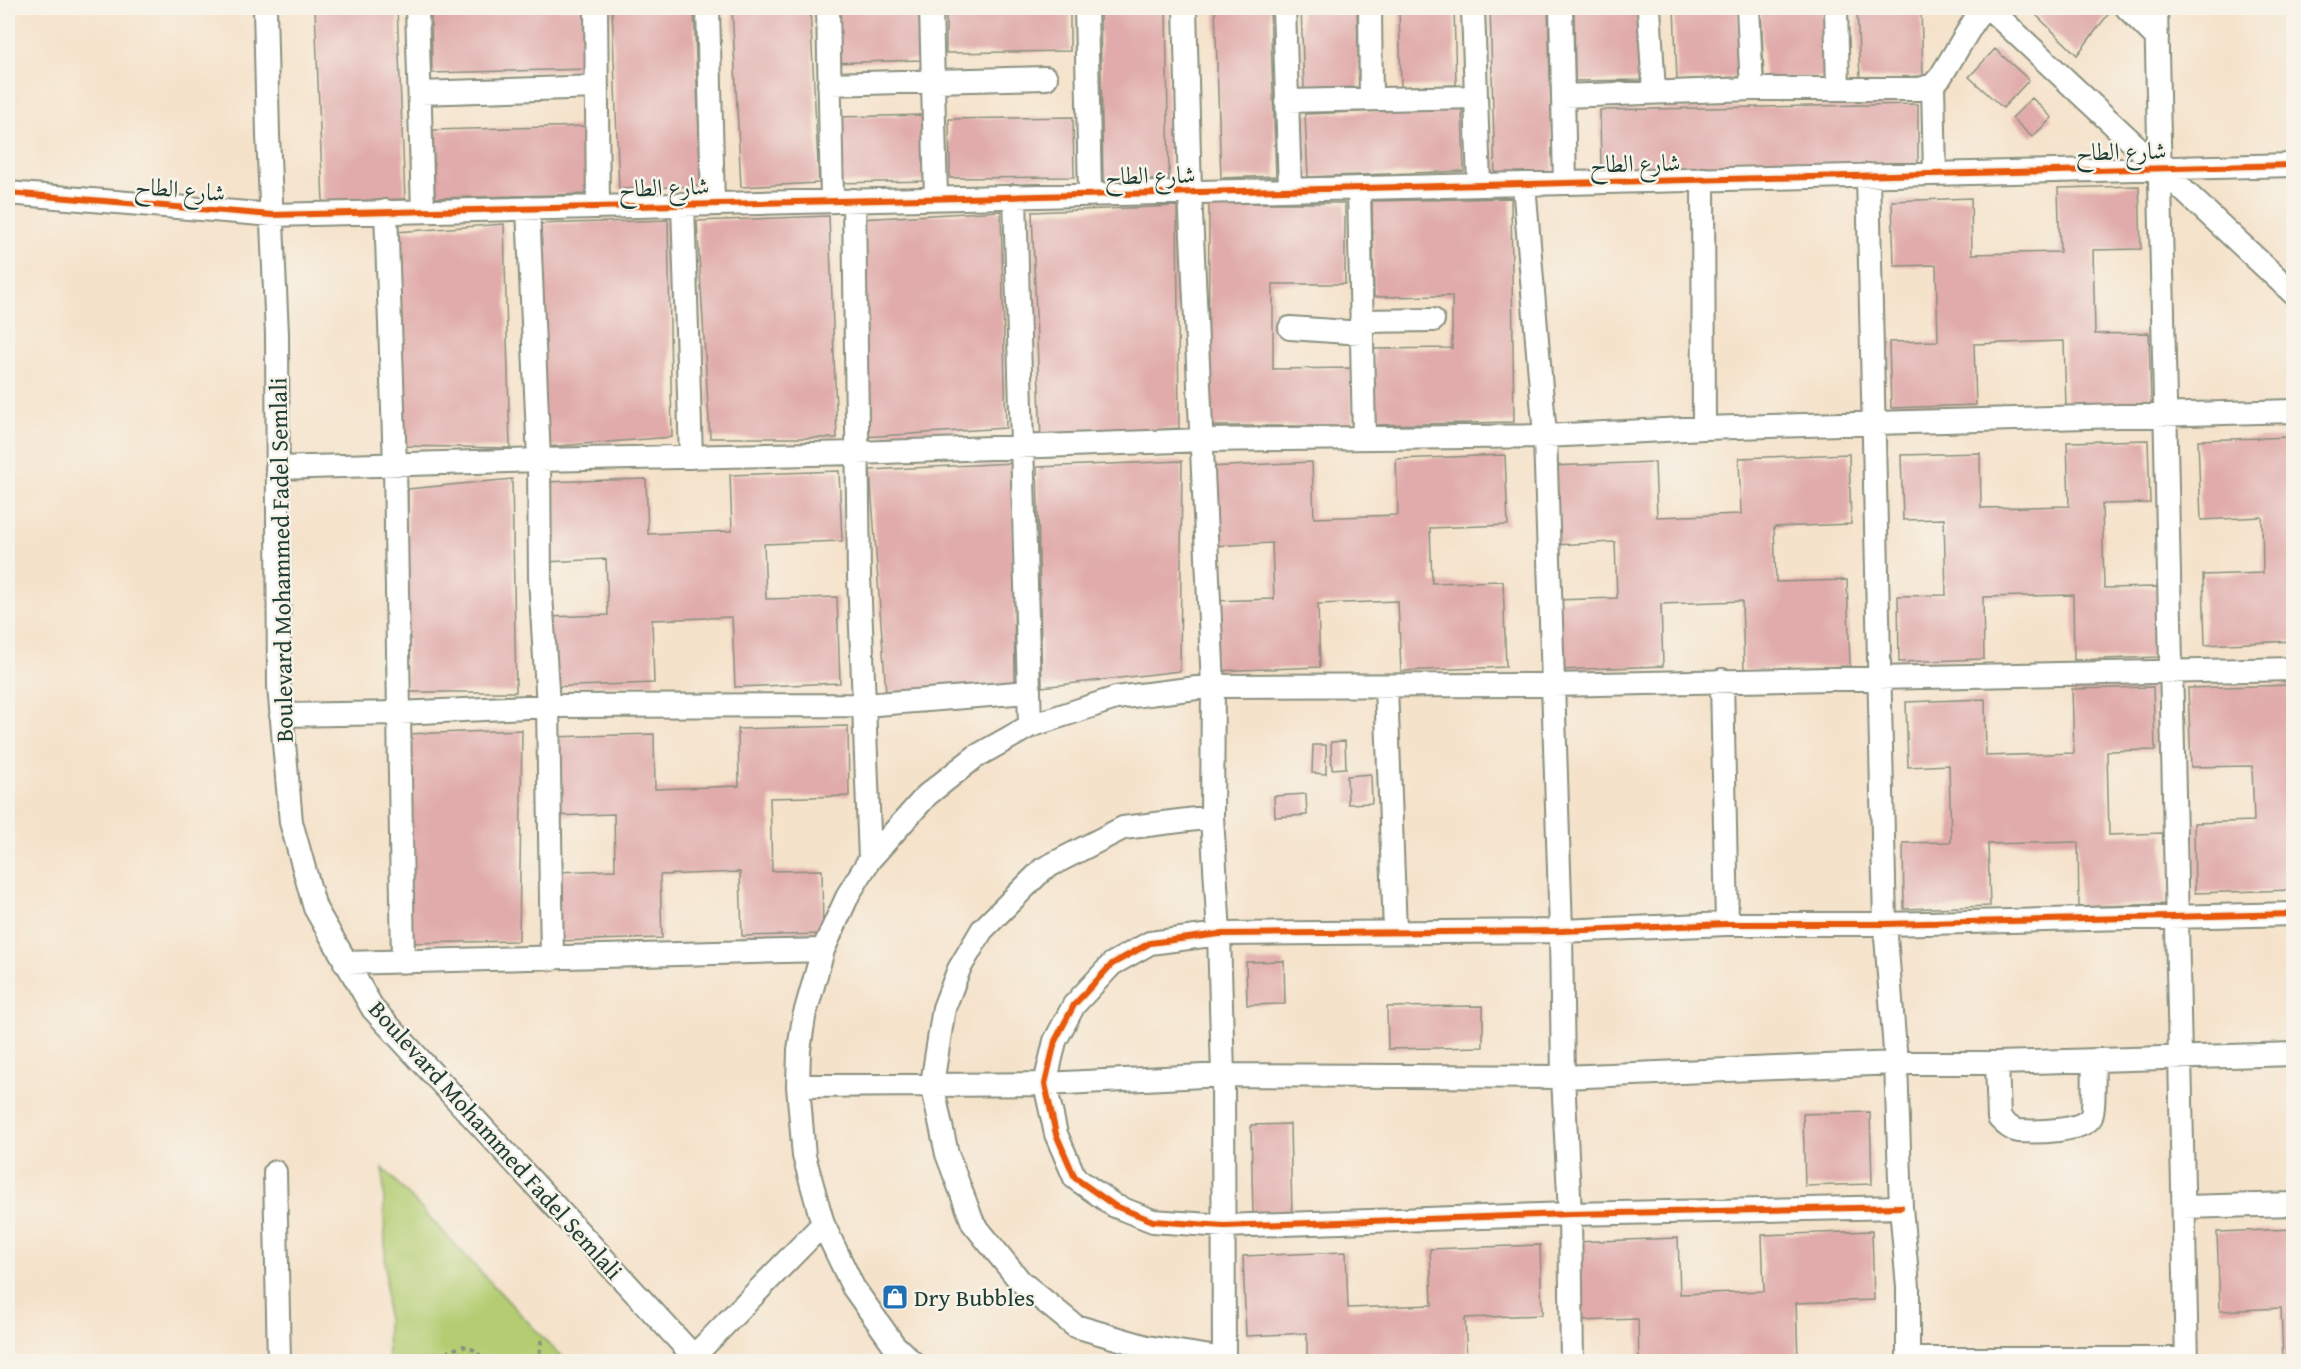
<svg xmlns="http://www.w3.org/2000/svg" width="2301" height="1369" viewBox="0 0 2301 1369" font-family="'Gentium Book Plus',Amiri,serif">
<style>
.green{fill:#b4cd73;stroke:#6a8554;stroke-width:1.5}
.building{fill:#e0abaa}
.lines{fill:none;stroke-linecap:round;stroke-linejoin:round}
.minor-casing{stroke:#8a907f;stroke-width:26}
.path{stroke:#8a907f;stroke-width:4;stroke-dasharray:4.5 4.5;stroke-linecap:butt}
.minor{stroke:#fff;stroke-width:22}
.cycleway-casing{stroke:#f7f3e8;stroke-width:10}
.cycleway{stroke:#e8590c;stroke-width:6}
.labels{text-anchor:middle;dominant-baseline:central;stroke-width:5;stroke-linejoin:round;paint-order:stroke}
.street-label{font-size:24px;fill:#1f3d34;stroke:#f7f3e8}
.poi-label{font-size:24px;fill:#1f3d34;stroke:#f7f3e8;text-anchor:start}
</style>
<rect width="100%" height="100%" fill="#f7f3e8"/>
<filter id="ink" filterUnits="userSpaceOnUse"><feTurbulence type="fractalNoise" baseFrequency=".0167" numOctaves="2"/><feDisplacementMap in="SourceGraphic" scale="12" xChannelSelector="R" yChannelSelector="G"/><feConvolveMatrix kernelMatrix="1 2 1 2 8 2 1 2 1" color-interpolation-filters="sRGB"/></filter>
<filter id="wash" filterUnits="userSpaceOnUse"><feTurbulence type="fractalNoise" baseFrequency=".008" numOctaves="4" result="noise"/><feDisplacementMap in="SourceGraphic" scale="24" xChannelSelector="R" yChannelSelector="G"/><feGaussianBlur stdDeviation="1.35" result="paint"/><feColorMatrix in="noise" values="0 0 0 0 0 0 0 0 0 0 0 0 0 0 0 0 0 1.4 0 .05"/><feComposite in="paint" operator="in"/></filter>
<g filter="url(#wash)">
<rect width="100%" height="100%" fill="#f5e2ca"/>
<!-- green -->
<path class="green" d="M383,1168L542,1337L566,1361H388Z"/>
<g id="blocks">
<!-- building -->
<path class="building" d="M359,8H397L405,199L323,202L315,9Z
M431,8H588L589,69L432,73Z
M612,8H694L701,186L619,189Z
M732,8H810L819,183L741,187Z
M830,8H920L921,60L831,63Z
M946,8H1070V51L946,53Z
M1100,8H1166L1169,179L1103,181Z
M1215,8H1270L1276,176L1221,178Z
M1301,8H1357L1359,87L1304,89Z
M1399,8H1454L1456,85L1401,87Z
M1490,8H1548L1553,175L1495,177Z
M1574,8H1640L1641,80L1575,81Z
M1674,8H1738L1740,77L1677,80Z
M1761,8H1825L1828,77L1764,80Z
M1857,8H1921L1923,76L1860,79Z
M2029,8H2113L2077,55Z
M1995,49L2029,80L2003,108L1969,77Z
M2032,98L2052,118L2032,137L2012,118Z
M1918,104V166L1601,172L1600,110Z
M1462,108L1464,171L1308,177L1305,114Z
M926,115L927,181L837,183L836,117Z
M1073,117L1074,177L950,178L949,119Z
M590,126L591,194L435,198L433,130Z
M2139,186L2141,249L2093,250L2095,334L2149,333L2151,404L2066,406L2064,341L1974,344L1976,405L1891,408L1889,342L1938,341L1936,265L1894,266L1892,201L1971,198L1972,254L2060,252L2058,188Z
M1511,198L1514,422L1375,425L1374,349L1452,348V296L1374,297L1372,201Z
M1209,203H1345V284H1273V369L1352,368V426H1208Z
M1177,206L1179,428L1041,440L1032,212Z
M1001,211L1006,428L863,437L860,219Z
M829,216L837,438H710L697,221Z
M668,220L672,437L546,447L535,224Z
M504,224L510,448L399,446L396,232Z
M2294,437V641L2205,645L2203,575L2263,573L2262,517L2201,520L2198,440Z
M2148,440L2150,503L2102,504L2104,588L2158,587L2159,657L2074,660L2073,595L1983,597L1984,659L1899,662L1898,596L1946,595L1944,519L1903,520L1901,455L1980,453L1981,508L2069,506L2067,442Z
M1849,454L1851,524L1774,527L1776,582L1847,580L1850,666L1744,670L1742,601L1661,604L1663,666L1559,670L1556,600L1617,598L1615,542L1554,545L1551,466L1655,462L1657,517L1741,514L1739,458Z
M1505,455L1508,525L1430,528L1432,583L1503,581L1506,667L1401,671L1398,601L1318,604L1320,667L1215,671L1213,601L1274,599L1272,543L1211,546L1208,467L1312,462L1314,518L1398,515L1396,459Z
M1182,461L1180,671L1042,687L1037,467Z
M1013,463L1015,686L886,693L870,470Z
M839,471L842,541L764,544L766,599L837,597L840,683L735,687L732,617L652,620L654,683L549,687L547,617L608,615L606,559L545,562L542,482L646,479L648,534L732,531L730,475Z
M512,479L516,692H406L408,489Z
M2292,685L2294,890L2195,893L2194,823L2254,821L2252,766L2191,767L2188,688Z
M2153,687L2155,750L2107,751L2109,835L2163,833L2165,904L2079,907L2078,842L1988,844L1990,906L1904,909L1903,843L1951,842L1949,765L1908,767L1906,702L1985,699L1986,756L2074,753L2072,689Z
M848,726L849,796L770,798L772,871L822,870L823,934L742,936L740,872L660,875L662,938L557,941L555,872L615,870L614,814L552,816L550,737L654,734L655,789L739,786L738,729Z
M522,730L519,941L410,943L405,734Z
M1345,741L1346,768L1332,769L1331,742Z
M1313,745H1326V774L1312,773Z
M1371,774L1372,803L1348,804L1347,776Z
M1306,794L1307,815L1275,817L1274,796Z
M1284,961L1285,1004L1247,1005L1246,962Z
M1483,1006V1047L1388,1049L1387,1007Z
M1870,1112L1872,1184L1805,1186L1803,1114Z
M1290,1124L1292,1215L1253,1216L1251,1125Z
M2294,1229V1362H2283L2281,1308L2220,1311L2217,1232Z
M1872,1231L1874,1300L1796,1303L1798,1359L1869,1356L1870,1362H1639L1638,1319L1577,1321L1574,1242L1678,1238L1680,1294L1764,1291L1762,1235Z
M1540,1245L1542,1315L1465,1318L1467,1362H1307V1333L1246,1336L1243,1256L1346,1252L1348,1308L1432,1305L1430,1249Z"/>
</g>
</g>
<g filter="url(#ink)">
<use href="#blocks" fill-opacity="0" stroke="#8a907f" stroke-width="1.5"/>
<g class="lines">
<defs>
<path id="minor" d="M265,8L268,135L277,334L279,686L291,822L315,908L373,1009L699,1362
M417,8L423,211
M596,8L598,206
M708,8L713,203
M828,8L832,200
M931,8L936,198
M1086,8L1090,194
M1185,8L1190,192L1213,686L1212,817L1219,934L1223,1075L1224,1362
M1284,8L1290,189
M1370,8L1371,99
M1473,8L1479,185
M1561,8L1565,183
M1649,8L1654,92
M1748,8L1752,89
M1836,8L1838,88
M1989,8L2294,294
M2127,8L2157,38
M2156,8L2187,1362
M829,84L1046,78
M1933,85L1935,174
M420,93L597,87
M1563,96L1752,89H1920L1933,85L1941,76L1982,8
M1286,101L1476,97
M1868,175L1885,924L1896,1063L1901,1207L1908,1287V1362
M1703,179L1704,428
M1524,184L1545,436L1561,931L1563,1077L1570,1214L1572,1362
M1359,188L1364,438
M8,193L272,215L2294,165
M1015,196L1030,726
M854,200L859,576L870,859
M683,204L691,457
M528,208L539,460L540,578L548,706L552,959
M386,211L395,465L403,962
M1361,321L1433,320
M1290,328L1362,333
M277,468L539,460L857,453L1203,440L1545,436L1704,428L2294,411
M1722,680L1727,924
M1386,686L1395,932
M281,715L399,713L548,706L864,705L1029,692
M1212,817L1123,828L1043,869L982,930L959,969L944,1008L932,1084L947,1154L973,1223L1020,1281L1075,1326L1147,1347L1224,1359
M345,963L823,950
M1997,1063L1999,1118C2005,1124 2011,1130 2019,1131C2035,1132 2083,1132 2091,1117C2095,1109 2093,1071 2094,1060
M798,1086L1045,1084L1223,1075L1563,1077L1896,1063H1997L2294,1054
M275,1172L279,1362
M1901,1207L1570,1214L1224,1226L1153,1221L1115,1206L1075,1178L1056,1134L1045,1084L1055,1041L1074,1005L1112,964L1150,943L1219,934L1561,931L1727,924H1885L2294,914
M2184,1207L2294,1204
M694,1356L823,1224
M1908,1359H2187
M912,1362L894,1345L853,1287L823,1224L804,1156L798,1086L799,1050L804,1017L823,950L849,893L870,859L927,795L975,757L1030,726L1116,698L1213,686L1553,685L2294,669"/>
</defs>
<!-- minor casing -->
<use href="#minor" class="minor-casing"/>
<!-- path -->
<path class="path" d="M442,1362L449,1351L463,1346L477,1351L483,1362
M538,1362L542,1337"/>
<!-- minor -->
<use href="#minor" class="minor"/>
<defs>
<path id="cycleway" d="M8,193L272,215L2294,165
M1901,1207L1570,1214L1224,1226L1153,1221L1115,1206L1075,1178L1056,1134L1045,1084L1055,1041L1074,1005L1112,964L1150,943L1219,934L1561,931L1727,924H1885L2294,914"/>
</defs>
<!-- cycleway casing -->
<use href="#cycleway" class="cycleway-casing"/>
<!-- cycleway -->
<use href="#cycleway" class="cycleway"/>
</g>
</g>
<!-- icons -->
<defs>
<symbol id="shop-square" viewBox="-11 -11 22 22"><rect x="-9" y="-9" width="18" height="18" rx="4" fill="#1f6fb2" stroke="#f7f3e8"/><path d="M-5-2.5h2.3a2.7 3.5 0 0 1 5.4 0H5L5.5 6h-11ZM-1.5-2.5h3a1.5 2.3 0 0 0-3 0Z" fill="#fff"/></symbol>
</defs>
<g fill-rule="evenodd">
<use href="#shop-square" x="880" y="1282" width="30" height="30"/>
</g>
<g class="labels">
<!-- street labels -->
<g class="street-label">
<text transform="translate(2121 151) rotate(-1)">شارع الطاح</text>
<text transform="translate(1635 163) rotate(-1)">شارع الطاح</text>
<text transform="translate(1150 175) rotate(-1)">شارع الطاح</text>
<text transform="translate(664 187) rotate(-2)">شارع الطاح</text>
<text transform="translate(180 189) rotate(5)">شارع الطاح</text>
<text transform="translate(281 560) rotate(-91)">Boulevard Mohammed Fadel Semlali</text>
<text transform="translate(496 1140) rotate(48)">Boulevard Mohammed Fadel Semlali</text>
</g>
<!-- poi labels -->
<g class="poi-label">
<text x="914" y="1297">Dry Bubbles</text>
</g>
</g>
<!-- margin -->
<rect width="2301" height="1369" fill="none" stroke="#f7f3e8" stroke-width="30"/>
</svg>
